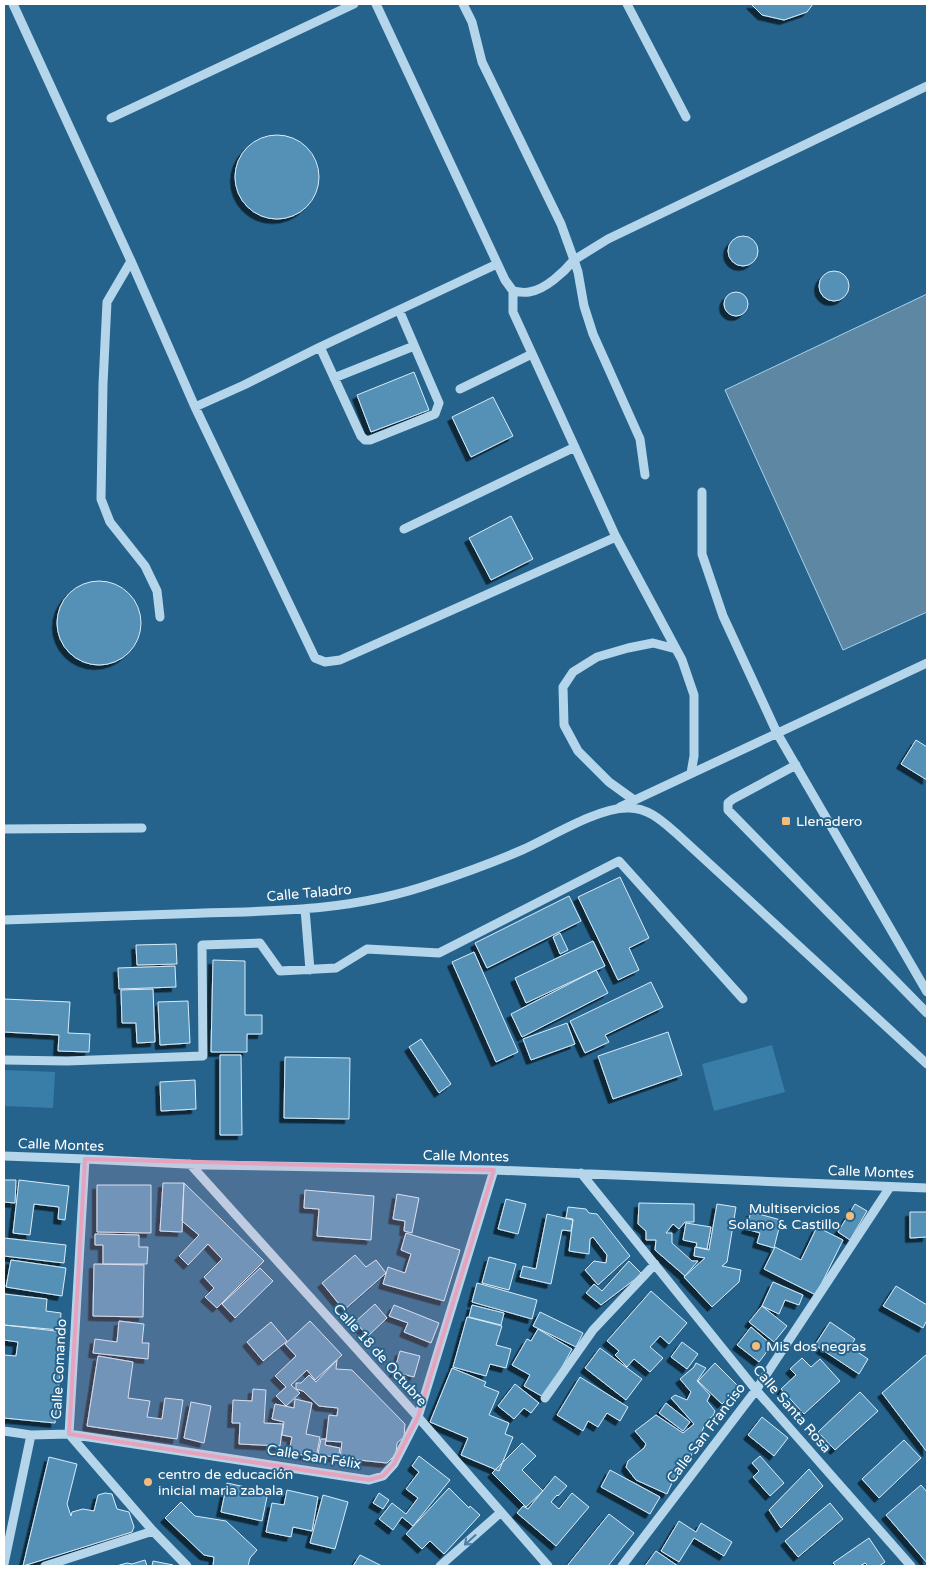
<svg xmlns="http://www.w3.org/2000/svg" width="931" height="1570" viewBox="0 0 931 1570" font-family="'Varela Round',sans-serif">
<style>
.green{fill:#397da9}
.water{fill:#5d87a3;stroke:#a8d2eb}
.building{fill:#5590b7;stroke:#d8ecf8;filter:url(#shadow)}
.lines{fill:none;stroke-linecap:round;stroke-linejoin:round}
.minor{stroke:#b4d5ea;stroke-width:9}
.oneway{stroke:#4980a4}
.marked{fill:#e7a3bd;fill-opacity:0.2;stroke:#e7a3bd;stroke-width:4;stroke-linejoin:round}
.poi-dot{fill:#f4bc78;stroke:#25638c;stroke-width:2}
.labels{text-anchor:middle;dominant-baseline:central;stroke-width:4;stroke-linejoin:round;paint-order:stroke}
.poi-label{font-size:14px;fill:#fff;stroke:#25638c;text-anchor:start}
.street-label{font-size:14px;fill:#fff;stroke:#25638c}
</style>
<defs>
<filter id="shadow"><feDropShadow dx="-4.5" dy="4.5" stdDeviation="0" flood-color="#0009"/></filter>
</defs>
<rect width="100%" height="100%" fill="#25638c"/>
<!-- green -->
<path class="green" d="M772,1045L785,1092L714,1111L702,1064Z
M4,1070L55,1072L53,1108L4,1106Z"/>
<!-- water -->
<path class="water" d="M927,294V612L843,650L725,390Z"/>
<!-- building -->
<path class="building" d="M751,4H813L807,12L784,20L762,15Z
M235 177a42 42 0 1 1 84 0a42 42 0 1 1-84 0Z
M728 251a15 15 0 1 1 30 0a15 15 0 1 1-30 0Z
M819 286a15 15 0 1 1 30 0a15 15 0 1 1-30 0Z
M724 304a12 12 0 1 1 24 0a12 12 0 1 1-24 0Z
M414,372L429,410L371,432L357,395Z
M493,397L513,436L471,457L452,417Z
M511,516L533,559L491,580L469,538Z
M57 623a42 42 0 1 1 84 0a42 42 0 1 1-84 0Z
M916,740L927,747V780L901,764Z
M620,877L649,938L629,948L639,970L618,980L578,897Z
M569,896L581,921L487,968L475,943Z
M560,933L568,950L560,954L553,937Z
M593,941L605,966L526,1003L515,978Z
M176,944L177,964L137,965L136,945Z
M474,952L518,1052L496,1062L452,962Z
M213,960L245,961V1015H262V1034H247V1052H211Z
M175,966L176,987L119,989L118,968Z
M596,970L608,993L522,1037L511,1014Z
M651,982L663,1007L605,1035L609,1042L585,1053L570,1021Z
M153,989L155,1042L137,1043L136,1023H122L121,990Z
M4,999L70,1002L68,1033L90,1034L89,1052L58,1051L59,1035L4,1032Z
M188,1001L190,1043L160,1045L158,1002Z
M567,1023L575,1044L531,1060L523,1039Z
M668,1032L682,1075L613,1099L598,1056Z
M421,1039L451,1084L439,1093L409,1047Z
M220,1055H241L242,1135H220Z
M285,1057L350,1058L349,1119L284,1118Z
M195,1080L196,1109L161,1111L160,1082Z
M4,1180H16L15,1203L4,1202Z
M19,1180L69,1186L65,1220L58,1219L59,1207L34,1204L30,1235L13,1233Z
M163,1183H184L182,1232L160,1231Z
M184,1183L264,1261L217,1308L205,1297L214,1288L204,1277L222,1259L208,1244L188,1265L179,1256L199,1235L182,1221Z
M97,1185H151V1233L97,1232Z
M305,1190L374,1196L371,1240L317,1236L319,1209L304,1208Z
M397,1194L419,1198L412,1233L404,1231L405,1221L393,1219Z
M506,1199L526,1204L518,1234L498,1229Z
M639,1203L694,1204V1222H685L679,1229L673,1224L666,1233H672V1243L692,1261H698L685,1276L655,1250L656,1240H646V1231L638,1224Z
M717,1204L736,1207L727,1262L722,1266L741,1270L739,1282L712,1307L684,1277L705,1258L694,1256L695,1247L709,1250Z
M855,1204L867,1211L850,1240L838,1232Z
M568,1207L586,1209L589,1213L597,1214L630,1256L598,1285L585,1270L594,1261L606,1263L607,1255L593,1237L590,1239L589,1254L569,1251L573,1219L566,1218Z
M751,1212L781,1220L774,1248L757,1243L760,1233L746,1229Z
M910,1212H927V1237L910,1238Z
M547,1214L573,1220L571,1231L562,1230L551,1284L520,1277L523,1266L536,1269Z
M686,1223L711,1227L707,1249L696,1247L697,1243L683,1240Z
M817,1227L843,1240L816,1295L764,1269L775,1247L801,1260Z
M406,1233L460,1250L444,1301L383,1284L388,1267L405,1273L411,1254L401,1250Z
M95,1234L139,1235V1247H148L147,1264H103V1245H95Z
M4,1238L66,1245L64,1263L4,1256Z
M355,1255L366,1267L376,1260L386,1273L344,1310L322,1283Z
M489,1257L516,1264L509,1290L482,1283Z
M11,1260L66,1268L62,1296L6,1287Z
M629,1261L642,1274L601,1305L586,1293L594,1284L602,1291Z
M94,1264L144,1265L143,1317L93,1316Z
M260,1268L273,1281L235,1318L222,1304Z
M773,1282L803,1295L799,1305L785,1300L779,1314L762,1306Z
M477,1283L537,1300L532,1319L472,1302Z
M896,1286L927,1305V1320L923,1328L883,1306Z
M651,1291L687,1323L669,1344L660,1336L650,1347L663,1358L650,1372L634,1359L627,1367L615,1355L619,1351L607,1341Z
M4,1294L47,1299L46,1311L61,1313L60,1330L4,1325Z
M375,1304L387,1318L368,1336L355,1322Z
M394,1305L439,1323L431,1343L404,1332L408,1323L389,1316Z
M472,1305L504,1313L501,1325L469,1317Z
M762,1306L787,1326L774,1342L749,1322Z
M540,1312L583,1333L576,1347L533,1326Z
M467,1317L502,1326L496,1345L511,1349L506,1368L490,1364L486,1376L453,1367Z
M119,1321L144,1324L142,1343H149L148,1359L93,1353L95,1339L117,1342Z
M310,1321L342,1355L315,1380L307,1370L291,1385L300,1393L286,1406L276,1396L286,1387L275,1376L296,1356L285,1344Z
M271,1322L287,1341L263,1361L247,1342Z
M830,1322L855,1339L850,1347L868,1359L859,1374L815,1345Z
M4,1325L64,1332L55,1423L4,1418V1355L16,1356L18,1342L4,1340Z
M751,1327L772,1345L759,1362L737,1345Z
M538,1329L572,1349L545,1398L524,1386L530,1375L512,1365L527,1339L531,1341Z
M682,1342L698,1354L687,1369L671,1357Z
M600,1348L642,1379L626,1400L585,1368Z
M400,1351L420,1356L414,1377L394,1372Z
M927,1354V1452L882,1393Z
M98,1356L133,1362L128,1398L150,1401L147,1417L162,1419L165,1398L183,1400L177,1439L87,1426Z
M802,1358L811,1367L820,1359L840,1381L804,1414L781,1389L796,1375L790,1369Z
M337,1360L336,1369L352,1370L405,1424L404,1437L397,1443L396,1454L387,1463L340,1458L342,1442L326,1441L329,1415L337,1416L338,1408L319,1406L303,1391L296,1389V1383H301L309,1375L316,1382Z
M696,1363L706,1368L697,1381L710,1395L707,1401L715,1411L713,1416L707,1420L691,1456L681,1463L667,1494L636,1480L626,1467L628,1461L644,1448L646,1444L635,1431L656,1415L683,1433L694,1424L671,1398L675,1395L687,1400L691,1392L680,1379L694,1367Z
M715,1363L739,1387L722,1404L698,1381Z
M452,1368L486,1382L484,1386L499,1392L489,1415L509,1423L505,1434L513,1437L499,1471L461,1455L468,1438L430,1422Z
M580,1377L628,1407L620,1421L607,1413L598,1427L588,1421L583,1431L557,1415Z
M515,1384L539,1403L531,1413L524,1408L514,1419L498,1406Z
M253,1389L266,1390L264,1423L283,1424L280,1446L239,1444L240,1423H232L233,1400L252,1401Z
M860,1392L878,1411L835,1450L818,1432Z
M295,1399L312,1403L306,1434L320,1437L316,1458L289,1452L292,1437L282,1435L284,1422L272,1419L275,1404L294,1408Z
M191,1402L211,1406L204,1443L184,1438Z
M666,1403L690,1422L683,1431L659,1413Z
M762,1417L788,1438L774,1456L748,1435Z
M321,1439H326L325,1445L340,1448L338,1458L318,1454Z
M904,1440L921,1458L879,1498L862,1479Z
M522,1443L536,1456L522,1470L543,1491L526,1507L492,1473Z
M419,1456L450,1480L413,1526L402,1517L393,1530L379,1519L392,1503L406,1514L418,1498L406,1489L419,1472L412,1466Z
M760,1456L784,1483L770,1496L753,1477L759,1471L752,1463Z
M49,1457L77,1464L67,1504L71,1516L72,1512L83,1509L94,1511L98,1495L105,1493L112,1494L117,1509L129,1512L134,1527L132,1532L23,1566Z
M809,1469L823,1486L781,1528L769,1510Z
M610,1470L660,1497L650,1514L601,1487Z
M555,1476L567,1486L558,1496L557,1495L551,1502L559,1509L572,1493L589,1507L556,1546L517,1513L523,1506L528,1509Z
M227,1483L268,1492L262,1521L221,1512Z
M921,1485L927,1492V1563L886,1515Z
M449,1488L469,1508L470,1506L480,1515L444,1554L430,1541L422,1549L406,1534Z
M287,1490L318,1497L312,1531L293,1527L291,1537L266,1532L272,1503L284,1505Z
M379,1493L389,1500L383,1509L373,1503Z
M323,1495L348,1502L335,1549L310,1543Z
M181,1502L195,1516L226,1521L257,1550L250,1558L248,1566H213L214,1557L204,1555L165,1518Z
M830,1503L843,1519L798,1557L785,1541Z
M609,1514L634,1533L608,1566H567Z
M679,1521L696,1532L701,1523L732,1542L724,1556L694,1538L679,1562L661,1551Z
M869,1538L885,1562L879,1566H868L865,1563L860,1566H836L833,1563Z
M656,1551L678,1566H645Z
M360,1555L382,1566H353Z
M145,1560L147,1566H116L127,1563L132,1564Z
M153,1561L173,1565L174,1566H152Z"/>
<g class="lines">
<!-- minor -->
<path class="minor" d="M13,4L131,261L195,407L315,658L325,662L340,660L616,537
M376,4L505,280L513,291C518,292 524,293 529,292C545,290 564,272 574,260
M463,4L472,22L482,62L561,224L574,260L608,239L927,86
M627,4L686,117
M111,118L354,4
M574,260L578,272L584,306L593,334L640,439L645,475
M131,261L107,302L103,384L101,499L110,522L145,566L157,591L160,617
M513,291V312L616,537L682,660L694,695V756L691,773
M320,347L361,436L365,440H370L435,414L439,403L399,310
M334,378L414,346
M460,389L532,354
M195,407L244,385L320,347L497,264
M702,492V554L723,616L777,733L927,992
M404,529L575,447
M796,765L733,799L728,803V810L927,1013
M634,800L609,782L578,751L564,725L563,687L573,672L597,657L628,648L653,643L676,649
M620,807L927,663
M4,829L142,828
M305,909L310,970
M4,920C70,918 137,915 204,913C284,911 357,910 434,883C464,873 494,862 522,850C551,837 597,808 627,808C647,807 661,820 676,833L927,1064
M4,1060L67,1061L203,1056L202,945L260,943L280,971L336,968L367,949L439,953L619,861L743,999
M4,1156L85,1159L206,1165L494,1170L927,1188
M85,1159L69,1434L153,1531L187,1566
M190,1164L418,1417L548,1566
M581,1173L756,1390L911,1566
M545,1398L593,1330L655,1264
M4,1431L31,1435L69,1434L369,1480L383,1476L394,1464L418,1417L494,1170
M4,1564L31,1435
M45,1566L153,1531
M440,1566L500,1513
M622,1566L756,1390L890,1187"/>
</g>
<!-- one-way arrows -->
<defs><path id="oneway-shaft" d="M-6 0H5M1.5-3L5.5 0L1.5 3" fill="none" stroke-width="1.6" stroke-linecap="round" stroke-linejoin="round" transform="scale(1.25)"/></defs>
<use class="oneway" href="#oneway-shaft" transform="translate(470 1540) rotate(138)"/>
<!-- marked area -->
<path class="marked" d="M85,1159L494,1170L418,1417L394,1464L383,1476L369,1480L69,1434Z"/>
<!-- markers -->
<g class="poi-dot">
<rect x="781" y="816" width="10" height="10" rx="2.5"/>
<circle cx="850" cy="1216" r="5"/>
<circle cx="756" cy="1346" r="5"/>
<circle cx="148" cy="1482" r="5"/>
</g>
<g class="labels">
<!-- poi labels -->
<g class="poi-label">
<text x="796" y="821">Llenadero</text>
<text x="840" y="1208" text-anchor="end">Multiservicios<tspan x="840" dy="16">Solano &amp; Castillo</tspan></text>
<text x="766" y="1346">Mis dos negras</text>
<text x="158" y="1474">centro de educación<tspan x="158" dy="16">inicial maria zabala</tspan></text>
</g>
<!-- street labels -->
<g class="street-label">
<text transform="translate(309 893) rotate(-5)">Calle Taladro</text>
<text transform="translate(61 1145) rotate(2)">Calle Montes</text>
<text transform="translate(466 1156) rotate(1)">Calle Montes</text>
<text transform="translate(871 1172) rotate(2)">Calle Montes</text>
<text transform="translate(380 1355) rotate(48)">Calle 18 de Octubre</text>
<text transform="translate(59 1369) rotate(-87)">Calle Comando</text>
<text transform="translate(792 1409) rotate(49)">Calle Santa Rosa</text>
<text transform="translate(706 1433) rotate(-53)">Calle San Franciso</text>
<text transform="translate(314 1457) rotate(9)">Calle San Félix</text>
</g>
</g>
<!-- border -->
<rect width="931" height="1570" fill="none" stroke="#ffffff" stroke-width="10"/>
</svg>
